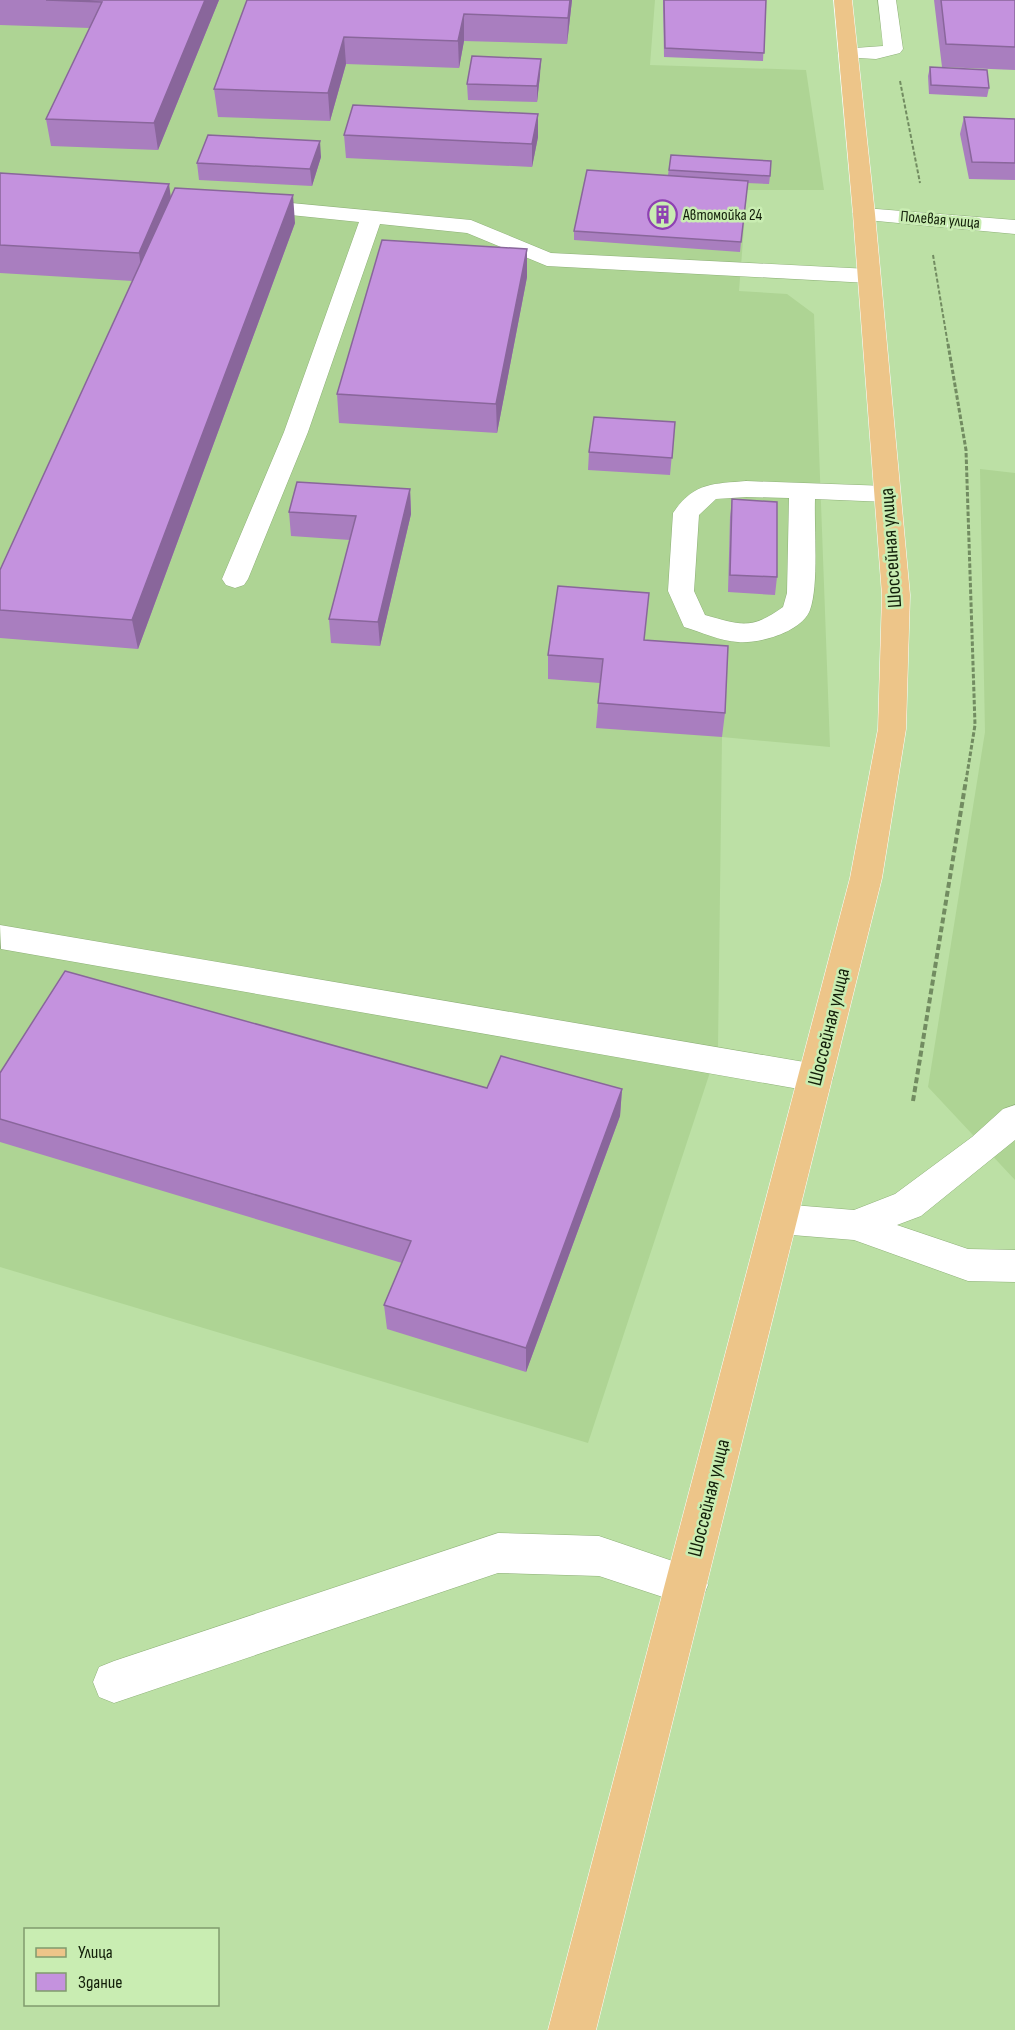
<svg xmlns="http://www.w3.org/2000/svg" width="1015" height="2030" viewBox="0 0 1015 2030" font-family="'Sofia Sans Condensed',sans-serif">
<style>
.built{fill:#aed494}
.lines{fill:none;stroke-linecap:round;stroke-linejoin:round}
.minor-casing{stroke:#8eb078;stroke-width:1}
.major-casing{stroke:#fff;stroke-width:1}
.path-far2{stroke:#728c61;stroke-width:2;stroke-dasharray:4 2;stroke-linecap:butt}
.path-far1{stroke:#728c61;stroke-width:3;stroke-dasharray:4.5 2;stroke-linecap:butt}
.path{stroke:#728c61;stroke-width:4;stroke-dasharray:6 3;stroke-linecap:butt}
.minor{fill:#fff;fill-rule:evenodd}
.major{fill:#edc589;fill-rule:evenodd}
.wall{fill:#a97ebf}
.shaded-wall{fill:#89669b}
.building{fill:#c492de;stroke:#89669b;stroke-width:1.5}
.labels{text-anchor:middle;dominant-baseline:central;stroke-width:5;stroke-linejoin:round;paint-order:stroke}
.far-poi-label{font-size:16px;fill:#121f09;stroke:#c9edb2;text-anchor:start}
.far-street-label{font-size:16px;fill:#121f09;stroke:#c9edb2}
.street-label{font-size:20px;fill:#121f09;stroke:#c9edb2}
</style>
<rect width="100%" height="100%" fill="#bce0a5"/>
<!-- built -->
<path class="built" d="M0,0H655L650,65L806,70L824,190H747L739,291L787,294L814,314L830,747L722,737L718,1048L588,1443L0,1267Z
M980,469L1015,473V1180L928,1087L985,732Z"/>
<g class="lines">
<defs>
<path id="minor" d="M878,0H896L903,49L900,53L876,59L841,57L838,53L841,49L883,46Z
M250,199L471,220L551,253L869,269L877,271L880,276L877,281L869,283L547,266L467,233L380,224L308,432L248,579L244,585L235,588L226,585L222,579L284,432L359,222L242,210L239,205L242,200Z
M864,208L1015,220V234L856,219L853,214L856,209Z
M746,481L887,486L896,488L900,494L896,500L887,502L815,499C814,528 819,585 810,610C802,632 759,644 738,642C720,641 701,632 684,627L668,591L673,513C694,482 713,484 746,481ZM746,497L789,498L787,593L783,607C751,630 741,625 705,615L694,591L699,515L716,499Z
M0,925L816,1064L828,1068L833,1078L828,1088L816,1092L1,949Z
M1015,1105V1140L921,1216L897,1225L968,1249L1015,1250V1282L968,1281L854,1240L780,1234L767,1230L762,1219L767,1208L780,1204L854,1210L895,1194L972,1137L1003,1109Z
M498,1533L599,1536L702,1571L708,1585L702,1599L687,1605L599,1576L498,1573L114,1703L99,1697L93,1682L99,1667L114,1661Z"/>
<path id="major" d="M834,0H852L875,214L910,595L906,729L882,878L596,2030H548L850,878L878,729L882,595L853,214Z"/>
</defs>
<!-- minor casing -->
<use href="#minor" class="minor-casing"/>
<!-- major casing -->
<use href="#major" class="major-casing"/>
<!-- path-far2 -->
<path class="path-far2" d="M900,81L920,183
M933,255L948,345"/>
<!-- path-far1 -->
<path class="path-far1" d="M948,344L966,450L975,725L966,781"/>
<!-- path -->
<path class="path" d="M913,1101L966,780"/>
<!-- minor -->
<use href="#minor" class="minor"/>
<!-- major -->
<use href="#major" class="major"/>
</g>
<!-- wall -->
<path class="wall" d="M0,0H219L158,150L51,146L46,119L90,28L0,25Z
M247,0H572L567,44L464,41L459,68L346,64L330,121L218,117L214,89Z
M663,0H766L763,61L664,57Z
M934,0H1015V70L942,67Z
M930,67L989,88L987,97L929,94L928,76Z
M540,75L537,102L468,100L467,84Z
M538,114V137L532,167L346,158L344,135Z
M964,117L1015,119V180L969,179L960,134Z
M671,155L770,176L769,184L747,183L740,252L574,240V231L668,175Z
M321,157L312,186L199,180L197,163Z
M0,173L171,198L295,223L138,649L0,638V570L133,281L0,273Z
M527,249V277L497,433L339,423L337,394Z
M675,422L670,475L588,470L589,452Z
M410,489L411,514L380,646L331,643L329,619L350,540L291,536L289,512Z
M732,499L777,577L775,595L728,592L730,517Z
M645,640L725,713L722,737L596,728L600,683L548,679V655Z
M0,1073L487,1088L622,1089L620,1116L526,1372L387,1329L384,1305L402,1263L0,1142Z"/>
<!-- shaded-wall -->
<path class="shaded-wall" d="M205,0H219L158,150L154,123Z
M570,0H572L567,44L568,18Z
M464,14V41L459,68L458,41Z
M344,37L346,64L330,121L328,93Z
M541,59L540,75L537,102V86Z
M538,114V137L532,167V144Z
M320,141L321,157L312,186L310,169Z
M169,184L173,212L143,282L139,253Z
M293,195L295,223L138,649L132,620Z
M527,249V277L497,433L496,404Z
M410,489L411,514L380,646L378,622Z
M622,1089L620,1116L526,1372V1348Z"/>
<!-- building -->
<path class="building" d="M46,0H205L154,123L46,119L102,2Z
M247,0H570L568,18L464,14L458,41L344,37L328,93L214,89Z
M664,0H766L764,53L665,48Z
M941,0H1015V47L946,44Z
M472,56L541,59L537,86L467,84Z
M930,67L987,70L989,88L931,85Z
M353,105L538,114L532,144L344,135Z
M964,117L1015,119V163L972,162Z
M208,135L320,141L310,169L197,163Z
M671,155L771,161L770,176L669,170Z
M587,170L748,181L741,242L574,231Z
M0,173L169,184L139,253L0,245Z
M175,188L293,195L132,620L0,610V570Z
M382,240L527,249L496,404L337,394Z
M594,417L675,422L672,458L589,452Z
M297,482L410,489L378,622L329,619L356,516L289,512Z
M732,499L777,502V577L730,575Z
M558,586L649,593L644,640L728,646L725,713L598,703L603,659L548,655Z
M65,971L487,1088L501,1056L622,1089L526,1348L384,1305L411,1241L0,1119V1073Z"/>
<!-- icons -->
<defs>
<symbol id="building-ring" viewBox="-11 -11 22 22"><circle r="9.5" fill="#c9edb2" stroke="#8e41b2" stroke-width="1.5"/><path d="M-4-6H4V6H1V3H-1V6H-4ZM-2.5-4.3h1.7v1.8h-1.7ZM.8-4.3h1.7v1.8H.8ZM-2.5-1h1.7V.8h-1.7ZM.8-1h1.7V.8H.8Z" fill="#8e41b2"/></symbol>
</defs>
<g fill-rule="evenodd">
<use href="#building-ring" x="646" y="198" width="33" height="33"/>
</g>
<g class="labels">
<!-- far-poi labels -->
<g class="far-poi-label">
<text x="683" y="215">Автомойка 24</text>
</g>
<!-- far-street labels -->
<g class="far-street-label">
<text transform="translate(940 220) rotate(5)">Полевая улица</text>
</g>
<!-- street labels -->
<g class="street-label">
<text transform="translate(891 548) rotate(-94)">Шоссейная улица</text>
<text transform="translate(829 1027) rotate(-76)">Шоссейная улица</text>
<text transform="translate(709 1498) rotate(-76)">Шоссейная улица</text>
</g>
</g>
<!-- legend -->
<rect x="24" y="1928" width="195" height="78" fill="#c9edb2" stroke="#809b6e" stroke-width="1.5"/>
<rect x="36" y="1948" width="30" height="9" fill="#edc589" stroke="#809b6e" stroke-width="1.5"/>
<text x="78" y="1958" font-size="18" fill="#121f09">Улица</text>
<rect x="36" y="1973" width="30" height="18" fill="#c492de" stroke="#809b6e" stroke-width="1.5"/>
<text x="78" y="1988" font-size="18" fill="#121f09">Здание</text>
</svg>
